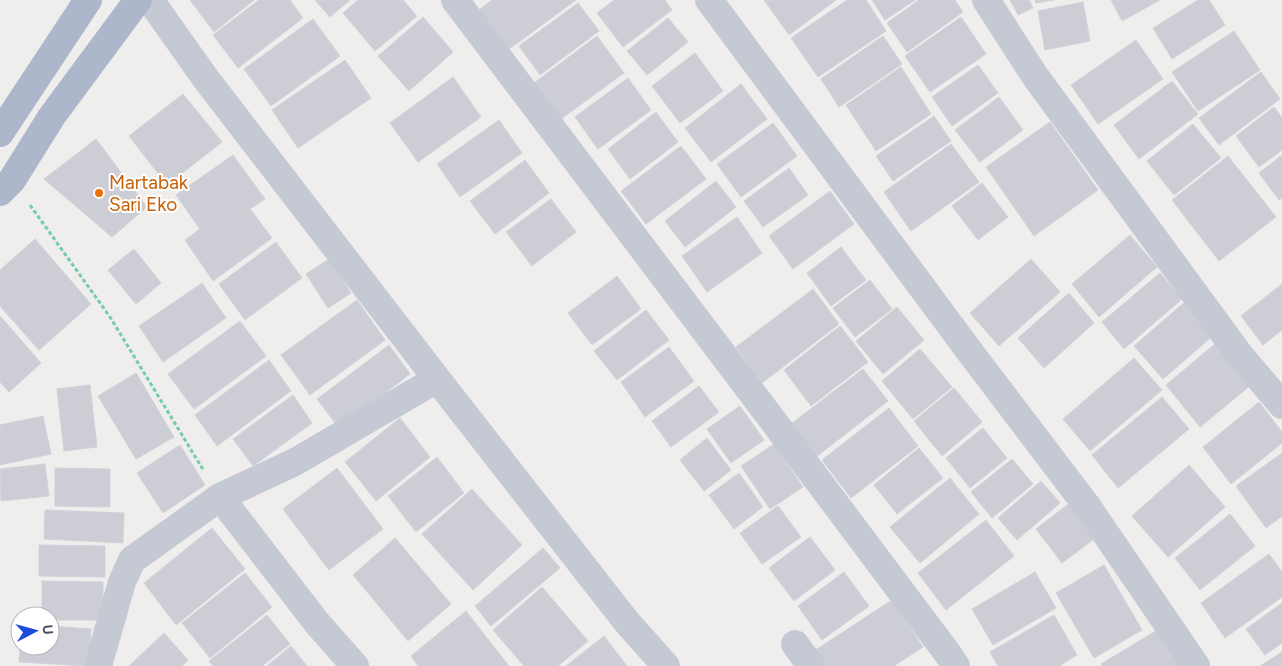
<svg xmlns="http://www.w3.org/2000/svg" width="1282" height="666" viewBox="0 0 1282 666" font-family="Figtree,sans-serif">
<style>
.building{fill:#cdced5;stroke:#d1d2d9}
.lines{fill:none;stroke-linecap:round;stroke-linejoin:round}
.path{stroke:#74cbb0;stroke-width:3;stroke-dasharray:4 2.5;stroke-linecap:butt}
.minor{stroke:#c4c9d4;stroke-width:28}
.major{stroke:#adb7cc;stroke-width:28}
.food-dot{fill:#e8710a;stroke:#fff;stroke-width:2}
.labels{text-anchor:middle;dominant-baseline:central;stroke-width:4;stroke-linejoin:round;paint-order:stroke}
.food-label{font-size:19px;fill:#c56008;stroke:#fff;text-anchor:start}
</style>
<rect width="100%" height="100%" fill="#f0eeed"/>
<!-- building -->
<path class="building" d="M190,0H254L214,32Z
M259,0H290L303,18L238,68L213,35Z
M315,0H350L330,17Z
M358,0H403L417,16L375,51L343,13Z
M492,0H576L508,50L479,10Z
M614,0H665L672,10L623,47L597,13Z
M764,0H836L789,35Z
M847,0H866L886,31L818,77L791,38Z
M872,0H915L885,20Z
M919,0H955L963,12L907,52L887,23Z
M1010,0H1029L1033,8L1018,15Z
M1035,0H1054L1036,3Z
M1111,0H1160L1122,21Z
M1198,0H1209L1225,25L1172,59L1153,28Z
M1083,2L1090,41L1045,50L1038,11Z
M578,3L599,31L540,75L519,46Z
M423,17L453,52L409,91L378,56Z
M961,17L986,54L930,92L905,56Z
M668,18L688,42L647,75L627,51Z
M313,19L340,56L271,106L244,69Z
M1234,31L1260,70L1198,111L1172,72Z
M597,36L624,73L561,119L534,83Z
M883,36L902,64L839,107L821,79Z
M1136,40L1163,79L1098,124L1071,85Z
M695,53L723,91L680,123L652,86Z
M345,60L371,98L298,148L272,110Z
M978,65L998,93L952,126L932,97Z
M901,67L931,114L876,151L846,105Z
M1261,72L1280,99L1219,145L1199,118Z
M453,77L481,117L418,162L390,123Z
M628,78L651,110L598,149L575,117Z
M1172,81L1198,114L1139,159L1114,125Z
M741,84L767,119L711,162L685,128Z
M183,94L222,142L167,185L129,136Z
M999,97L1023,130L980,162L955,130Z
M1274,107L1282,118V150L1259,167L1236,136Z
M656,112L678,142L630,179L608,149Z
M934,116L951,141L893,181L876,156Z
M499,120L522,153L460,197L437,164Z
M1050,122L1098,190L1034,236L986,167Z
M773,123L797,156L741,197L717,164Z
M1193,124L1221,158L1174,195L1147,161Z
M96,139L147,207L112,237L44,179Z
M951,144L979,182L911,231L884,192Z
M681,146L706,179L646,224L621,191Z
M233,155L265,199L250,209L272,238L213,281L185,240L200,229L176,195Z
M1282,155V198L1279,200L1259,173Z
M1228,156L1276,217L1219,261L1172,200Z
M525,160L549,193L495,234L470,201Z
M789,168L808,195L763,227L744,201Z
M716,181L736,207L685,247L665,221Z
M982,183L1008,217L978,240L952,206Z
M830,191L854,224L793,269L769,236Z
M551,199L576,232L532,266L506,232Z
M737,217L762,253L707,292L682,256Z
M1130,235L1157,267L1099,317L1072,284Z
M35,239L91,304L39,350L0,306V270Z
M276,242L302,278L245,320L219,284Z
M841,247L866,280L831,306L807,273Z
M134,249L161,283L136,304L108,270Z
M329,259L351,293L328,308L306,274Z
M1031,259L1060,292L999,346L970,313Z
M1160,273L1182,299L1124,349L1102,322Z
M617,276L641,309L592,345L568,313Z
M870,280L892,309L855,337L833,308Z
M202,283L226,318L163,362L139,326Z
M1282,284V330L1263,345L1241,316Z
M813,289L839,324L762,383L736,347Z
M1069,293L1094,323L1044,368L1018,338Z
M357,300L385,340L310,395L281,355Z
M1186,301L1214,335L1163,379L1134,346Z
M897,307L924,340L883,374L856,341Z
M646,310L669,340L617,380L594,351Z
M0,316L41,363L9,392L0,382Z
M240,321L266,356L194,409L168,374Z
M840,326L868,362L811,406L784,370Z
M1216,343L1251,385L1200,427L1166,385Z
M389,345L410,374L339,428L317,399Z
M669,347L694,381L645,417L621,382Z
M920,349L952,387L913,419L882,381Z
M1134,358L1162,390L1090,451L1063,419Z
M269,360L291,391L217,446L195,415Z
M863,369L888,401L816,457L791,424Z
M136,373L174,437L136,459L98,396Z
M90,385L97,447L64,451L57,389Z
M699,386L719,412L671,447L652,421Z
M954,388L982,422L942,456L914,421Z
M293,395L312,423L253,466L233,439Z
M1162,397L1189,429L1118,488L1092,455Z
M1259,402L1282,432V443L1231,484L1203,447Z
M740,406L764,440L731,463L707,429Z
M889,408L918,446L851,498L822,460Z
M43,416L51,454L0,465V425Z
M400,418L430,457L376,501L345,462Z
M983,428L1007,458L970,488L946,458Z
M707,438L731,470L704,491L680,460Z
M774,444L803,487L770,509L741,466Z
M180,445L205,485L163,513L137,473Z
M919,448L943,478L897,514L874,485Z
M1282,453V516L1266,528L1236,486Z
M437,457L464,493L416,532L388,496Z
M1012,459L1033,484L992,518L971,492Z
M45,464L49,496L1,501L0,469Z
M1189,465L1225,507L1168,557L1132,516Z
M55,468L110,469V507L55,506Z
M337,468L383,529L329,570L283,509Z
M739,473L763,507L734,529L709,495Z
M950,478L979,514L920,563L890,527Z
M1041,481L1060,503L1017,540L998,518Z
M472,489L522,545L473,590L422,534Z
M1071,502L1098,536L1062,563L1036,529Z
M778,506L801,537L762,564L740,533Z
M45,510L124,513L123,543L44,539Z
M1230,514L1255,546L1200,590L1175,558Z
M986,520L1014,556L946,610L918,573Z
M212,528L245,569L176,625L144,583Z
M810,537L835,570L794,601L769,568Z
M395,538L451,604L408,641L353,575Z
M39,545L105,546V577L39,576Z
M543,548L560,568L491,626L475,606Z
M1269,554L1282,572V597L1225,638L1201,603Z
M1104,565L1142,630L1094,658L1056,593Z
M844,572L869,606L822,640L798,606Z
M1035,572L1056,608L993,645L972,609Z
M245,573L272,607L210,658L182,623Z
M42,581L103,582V620H50V616H42Z
M542,587L588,641L558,666H524L493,630Z
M892,600L923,647L894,666H824L814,651Z
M1282,603V643L1265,655L1246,629Z
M466,611L509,666H418L411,656Z
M267,615L290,644L262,666H213L209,661Z
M1054,615L1077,655L1059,666H998L990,652Z
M50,626L91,629L88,666L19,662L20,646H50Z
M1159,629L1180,666H1102L1101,664Z
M164,633L188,660L182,666H129Z
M604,636L627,666H566Z
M291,646L307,666H267Z
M1282,652V666H1260Z"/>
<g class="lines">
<!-- path -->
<path class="path" d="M30,205L110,317L204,471"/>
<!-- minor -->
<path class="minor" d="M150,0L206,79L437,379L626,621L666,666
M455,0C619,218 785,435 948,654L956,666
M709,0L973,356L1087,506L1196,666
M986,0L1035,76L1239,354L1282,405
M220,497L317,623L355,666
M795,644L811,666
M98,666L122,582L132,560L220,497L295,462L437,379"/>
<!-- major -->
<path class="major" d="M0,133L88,0
M0,192L12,180L52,116L138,0"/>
</g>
<!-- markers -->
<circle class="food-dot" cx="99" cy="193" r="5"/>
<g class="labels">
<!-- food labels -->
<g class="food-label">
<text x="109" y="182">Martabak<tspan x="109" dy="22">Sari Eko</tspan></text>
</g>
</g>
<!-- north arrow -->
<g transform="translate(35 631) rotate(84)"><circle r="24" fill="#ffffff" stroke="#b5b8bd"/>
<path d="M0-4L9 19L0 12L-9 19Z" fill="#1c4bdb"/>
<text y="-8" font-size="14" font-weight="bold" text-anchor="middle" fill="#464d5a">U</text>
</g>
</svg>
